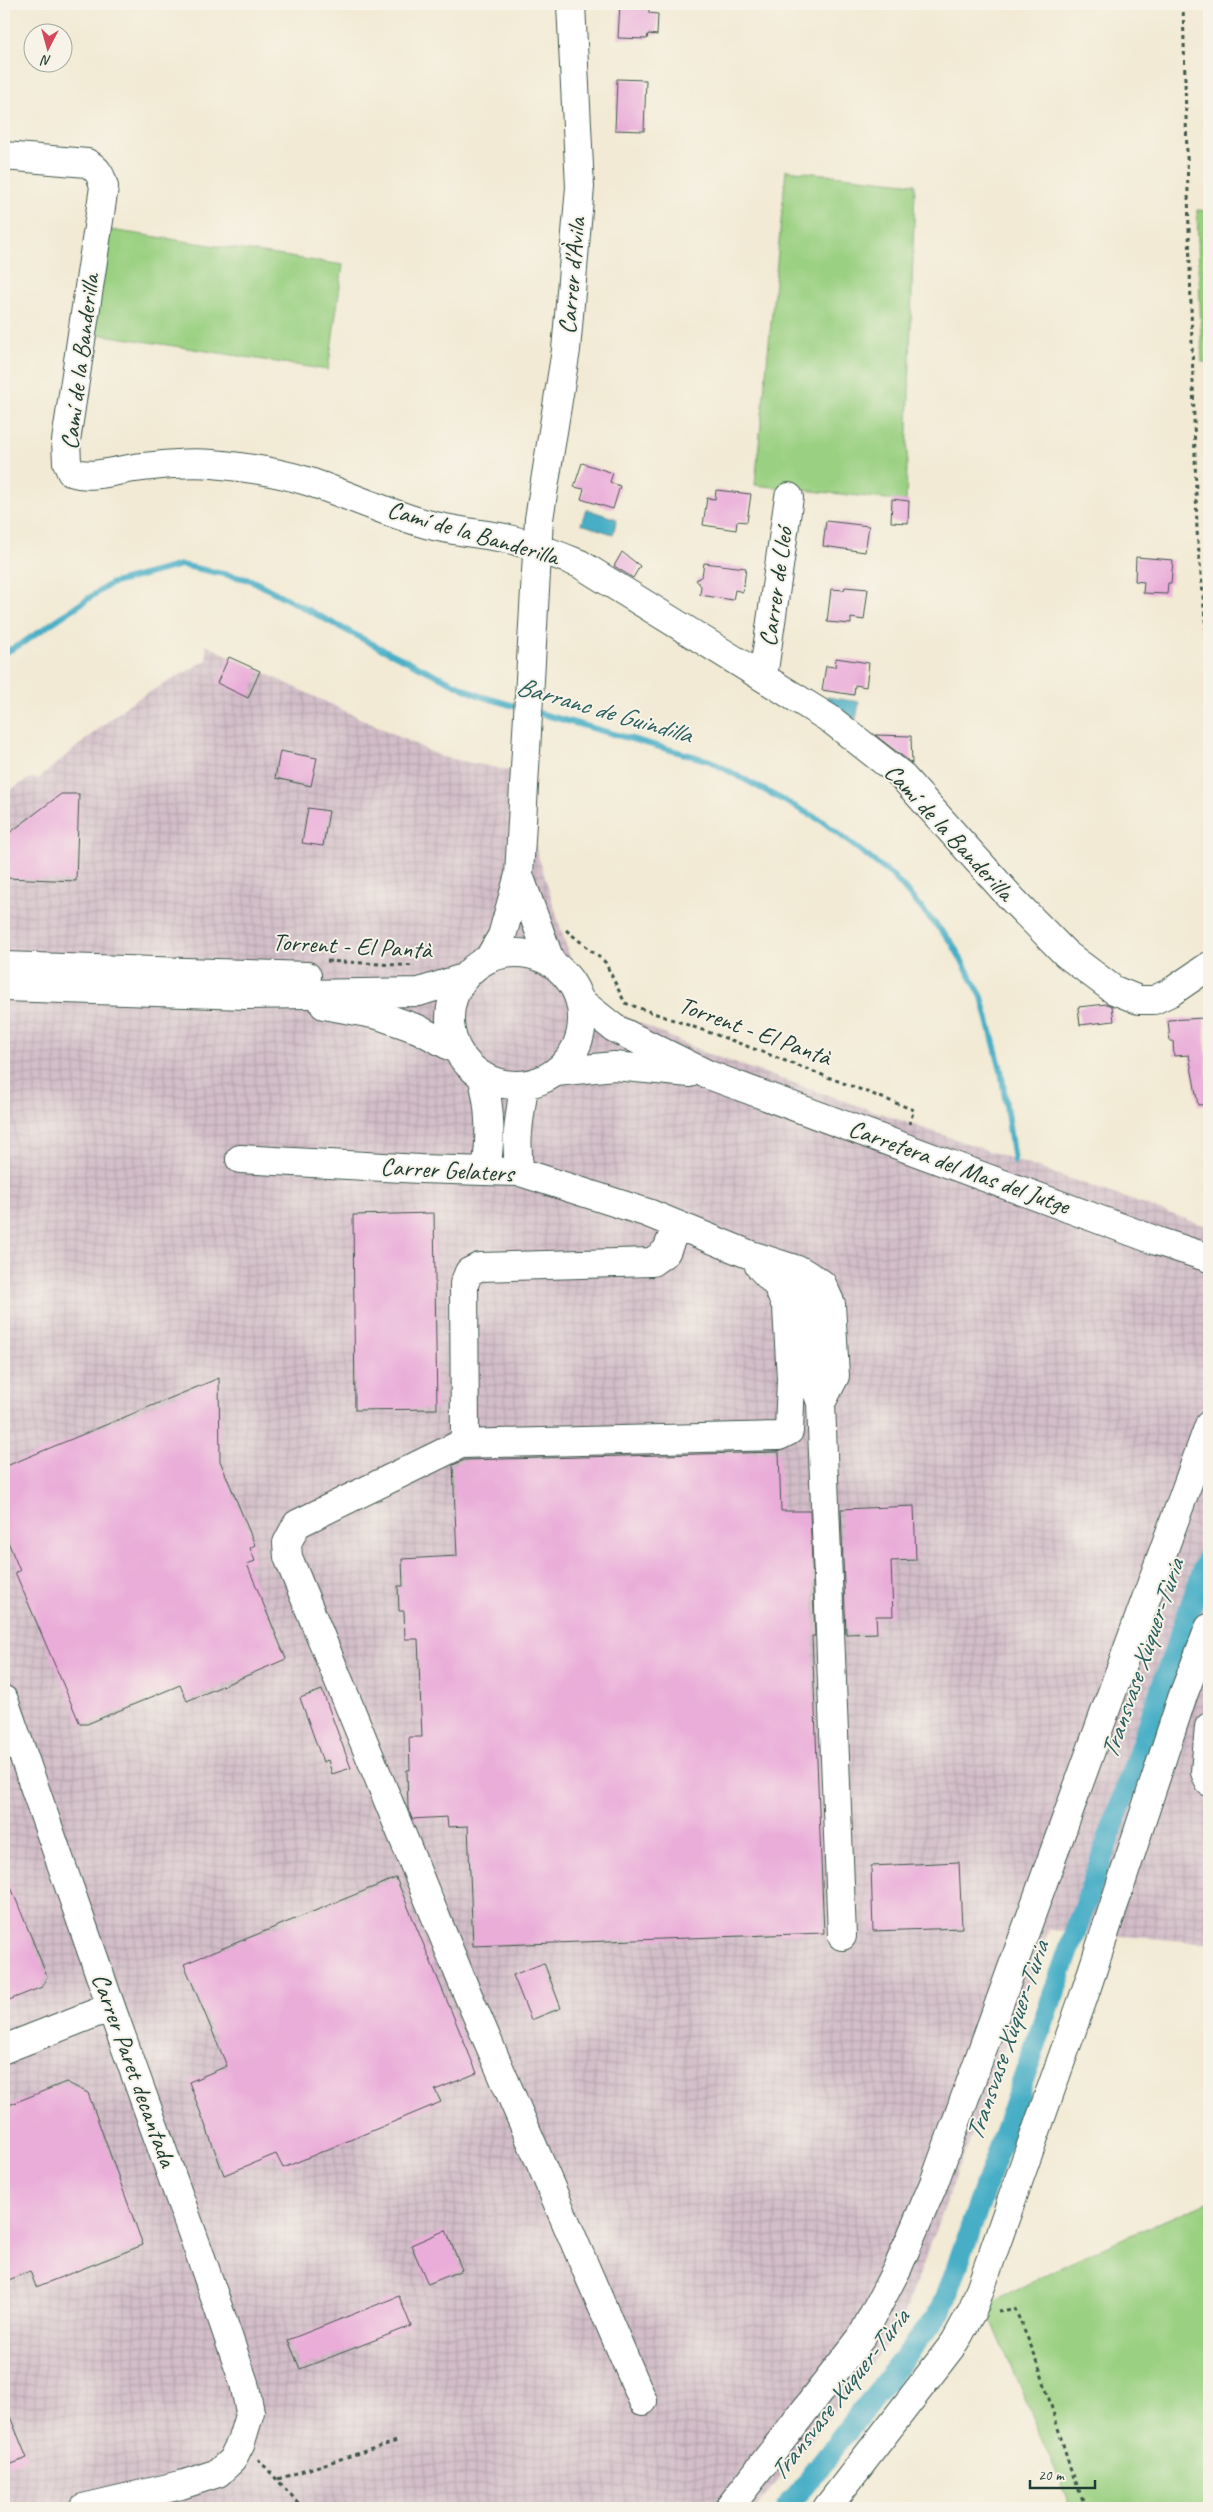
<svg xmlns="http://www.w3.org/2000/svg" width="1213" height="2512" viewBox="0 0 1213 2512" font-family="Caveat,sans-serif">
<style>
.industrial{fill:url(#industrial-grid)}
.grass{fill:#9ad081;stroke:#5c865a}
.water{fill:#47aec6;stroke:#33767d}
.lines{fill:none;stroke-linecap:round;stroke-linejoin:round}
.stream{stroke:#47aec6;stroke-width:6}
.canal{stroke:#47aec6;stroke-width:22}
.building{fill:#eaadd9}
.minor-casing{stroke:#3f574c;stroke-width:30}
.path{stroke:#3f574c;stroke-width:3;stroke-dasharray:4 4;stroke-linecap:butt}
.minor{stroke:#fff;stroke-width:28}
.labels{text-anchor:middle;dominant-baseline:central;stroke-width:4;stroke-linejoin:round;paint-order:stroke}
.street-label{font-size:25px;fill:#1f3d34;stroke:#f7f3e8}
.water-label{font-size:26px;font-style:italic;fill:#2b5f60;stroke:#f7f3e8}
</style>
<defs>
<pattern id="industrial-grid" width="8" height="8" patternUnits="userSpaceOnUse" patternTransform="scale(1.25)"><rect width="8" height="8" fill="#d2bdc8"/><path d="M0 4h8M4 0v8" fill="none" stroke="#b4a3ac"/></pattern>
</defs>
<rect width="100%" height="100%" fill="#f7f3e8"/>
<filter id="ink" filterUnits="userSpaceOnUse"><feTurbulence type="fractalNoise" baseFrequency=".02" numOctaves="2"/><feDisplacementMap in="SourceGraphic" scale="10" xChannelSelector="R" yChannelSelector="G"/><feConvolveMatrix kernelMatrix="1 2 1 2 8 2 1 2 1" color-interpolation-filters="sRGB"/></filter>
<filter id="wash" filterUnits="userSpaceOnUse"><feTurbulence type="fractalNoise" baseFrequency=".0096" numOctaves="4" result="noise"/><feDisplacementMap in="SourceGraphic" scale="20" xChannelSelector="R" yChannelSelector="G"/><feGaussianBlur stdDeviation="1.12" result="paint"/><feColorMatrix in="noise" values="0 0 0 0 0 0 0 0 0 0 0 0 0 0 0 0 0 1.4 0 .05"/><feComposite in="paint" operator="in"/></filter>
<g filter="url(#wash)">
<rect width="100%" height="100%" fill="#f2ead4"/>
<!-- industrial -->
<path class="industrial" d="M206,645L442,757L512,771L582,997L706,1053L1209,1227V1943L1049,1930L898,2330L756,2508H4V794L30,778L38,779L130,703L207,660Z"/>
<!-- grass -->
<path class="grass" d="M786,170L915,184L906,501L755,485Z
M1197,210L1209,211V362H1202Z
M104,229L343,265L328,370L91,333Z
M1209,2201V2508H1071L985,2305L1096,2250Z"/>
<!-- water -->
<path class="water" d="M586,509L617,519L613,534L581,524Z
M827,697L859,702L856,720L826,698Z"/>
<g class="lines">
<!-- stream -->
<path class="stream" d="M4,653L21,644L110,584L181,565L251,580L380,648L480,696L521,708
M535,712L710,761L822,821L893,876L952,943L982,997L1001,1070L1014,1161"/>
<!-- canal -->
<path class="canal" d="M787,2508L942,2309L1209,1554"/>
</g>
<g id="blocks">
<!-- building -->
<path class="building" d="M620,4H649V13L658,14L657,35L648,34L647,39L618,38Z
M617,79L646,80L644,131L615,130Z
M582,463L613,473L610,482L620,486L613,509L581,499L584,489L574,487Z
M716,490L751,494L747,522L737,521L736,530L703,525L707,498L715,499Z
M892,499L909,501L908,523L891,522Z
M826,521L869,526L865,552L823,546Z
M622,552L640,566L633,578L614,566Z
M1136,557L1173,560L1171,583H1168L1167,594L1143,593L1144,582L1135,581Z
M704,563L746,568L743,592L735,590L733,600L700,595L701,586L696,580L702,576Z
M845,587L868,589L864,620L851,618V624L827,622L831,589L844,590Z
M229,657L260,671L248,698L217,683Z
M836,658L869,663L866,687L855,685L854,695L822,690L826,666L835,667Z
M875,735L911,736L912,764L910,762Z
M280,751L317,758L311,786L275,778Z
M61,794H79L76,881L6,878L8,834Z
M308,808L329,811L323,846L302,843Z
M1107,1004L1112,1006L1114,1021L1080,1025L1078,1007Z
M1204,1018L1209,1104L1198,1105L1189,1055L1174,1056L1173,1041H1170L1168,1020Z
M434,1213L437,1409L355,1410L353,1215Z
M219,1378L220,1461L255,1545L250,1548L255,1561L247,1564L286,1659L187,1701L180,1685L87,1724H80L15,1572L20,1571L4,1532V1467Z
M779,1452L781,1511H810L815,1636H812L824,1933L473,1946L468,1826L448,1827L447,1817L412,1819L408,1808L407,1770H410L409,1737H422L418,1639H405L404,1611H399L398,1586H403L402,1559L457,1556L453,1465L465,1460Z
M914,1506L916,1560L891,1561L893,1616H876L877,1633L846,1634L841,1509Z
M322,1690L351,1768L332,1774L328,1760L323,1762L300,1698Z
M959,1862L962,1928L873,1931L871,1866Z
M4,1870L47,1976L42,1987L4,2002Z
M396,1878L477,2073L435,2090L441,2102L283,2168L276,2154L224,2175L189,2082L227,2066L184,1964Z
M544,1963L561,2008L531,2020L513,1975Z
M66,2082L88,2093L143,2245L36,2287L30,2271L4,2282V2107Z
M446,2230L462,2270L428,2284L411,2245Z
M399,2296L411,2326L300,2369L288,2340Z
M4,2402L27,2458L4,2467Z"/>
</g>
</g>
<g filter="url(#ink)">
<use href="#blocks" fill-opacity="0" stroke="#3f574c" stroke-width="1"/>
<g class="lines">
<defs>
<path id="minor" d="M4,156L87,163C98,169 101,175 104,187L66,441L67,462L71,472C92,479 113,471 134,468C160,465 187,462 213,464C245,467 279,472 310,482C348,495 385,512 423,523C450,531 478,533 505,538C531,544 555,554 580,564L830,719L900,774L1012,899L1066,954L1114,990L1139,1000H1154L1171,992L1209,966
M763,677L789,497
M519,875L539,519L566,350L580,187L571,4
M450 1019a66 66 0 1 1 132 0a66 66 0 1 1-132 0Z
M489,958L502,936L519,875L551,963
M4,966L307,976
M4,987L246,995L419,992L463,978
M580,1001L614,1028L709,1075L1157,1241L1209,1258
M324,1005L378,1015L418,1029L457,1050
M556,1072L614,1066L690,1073
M482,1076C491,1109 491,1138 486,1171
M240,1159L420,1169L520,1172L648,1213L748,1254L801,1271L822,1284L831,1304L835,1376L821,1403
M520,1172C514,1138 520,1119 524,1085
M779,1273L800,1285L809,1303L814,1383L821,1403L842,1936
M461,1444L779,1436L789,1431L791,1379L787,1308L777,1285L759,1266
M4,1700L111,2007L204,2266L244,2383L250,2412L241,2442L232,2460L218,2473L181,2485L83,2508
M1209,1727L1205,1772L1209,1782
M4,2049L111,2007
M643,2401L464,1986L288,1557L287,1543L297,1524L461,1444L465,1435L464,1284L469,1272L479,1267L652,1262L666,1252L677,1225
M729,2508L861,2338L898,2267L934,2183L1209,1425
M827,2508L955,2342L973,2309L1084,1996L1182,1698L1209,1628"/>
</defs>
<!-- minor casing -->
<use href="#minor" class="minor-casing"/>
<!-- path -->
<path class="path" d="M1183,4L1197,531L1209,661
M566,930L605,962L625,1003L728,1039L914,1110L909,1124
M327,961L415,966
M998,2311L1015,2309L1037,2360L1070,2467L1086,2508
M258,2459L303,2508
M278,2479L397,2441"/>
<!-- minor -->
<use href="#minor" class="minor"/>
</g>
</g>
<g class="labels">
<!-- street labels -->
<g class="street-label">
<text transform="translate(572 276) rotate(-85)">Carrer d'Àvila</text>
<text transform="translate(80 362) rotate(-83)">Camí de la Banderilla</text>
<text transform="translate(473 533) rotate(16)">Camí de la Banderilla</text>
<text transform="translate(776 587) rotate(-82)">Carrer de Lleó</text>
<text transform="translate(949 832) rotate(47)">Camí de la Banderilla</text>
<text transform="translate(352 946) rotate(3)">Torrent - El Pantà</text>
<text transform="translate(755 1031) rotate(20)">Torrent - El Pantà</text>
<text transform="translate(959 1167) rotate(20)">Carretera del Mas del Jutge</text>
<text transform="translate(447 1170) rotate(3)">Carrer Gelaters</text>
<text transform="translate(134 2070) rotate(70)">Carrer Paret decantada</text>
</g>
<!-- water labels -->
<g class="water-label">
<text transform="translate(604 710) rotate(16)">Barranc de Guindilla</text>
<text transform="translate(1142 1659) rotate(-71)">Transvase Xùquer-Tùria</text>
<text transform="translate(1007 2041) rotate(-71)">Transvase Xùquer-Tùria</text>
<text transform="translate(839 2395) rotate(-52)">Transvase Xùquer-Tùria</text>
</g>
</g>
<!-- margin -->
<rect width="1213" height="2512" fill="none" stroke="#f7f3e8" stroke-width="20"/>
<!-- north arrow -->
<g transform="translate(48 48) rotate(186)"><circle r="24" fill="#f7f3e8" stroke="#a1aaa0"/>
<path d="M0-4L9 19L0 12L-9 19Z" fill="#d1495b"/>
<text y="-8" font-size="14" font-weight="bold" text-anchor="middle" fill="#1f3d34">N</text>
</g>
<!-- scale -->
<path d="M1030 2480v8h65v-8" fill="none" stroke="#1f3d34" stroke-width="2.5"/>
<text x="1038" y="2480" font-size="15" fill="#1f3d34" stroke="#f7f3e8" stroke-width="4" paint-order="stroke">20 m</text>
</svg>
